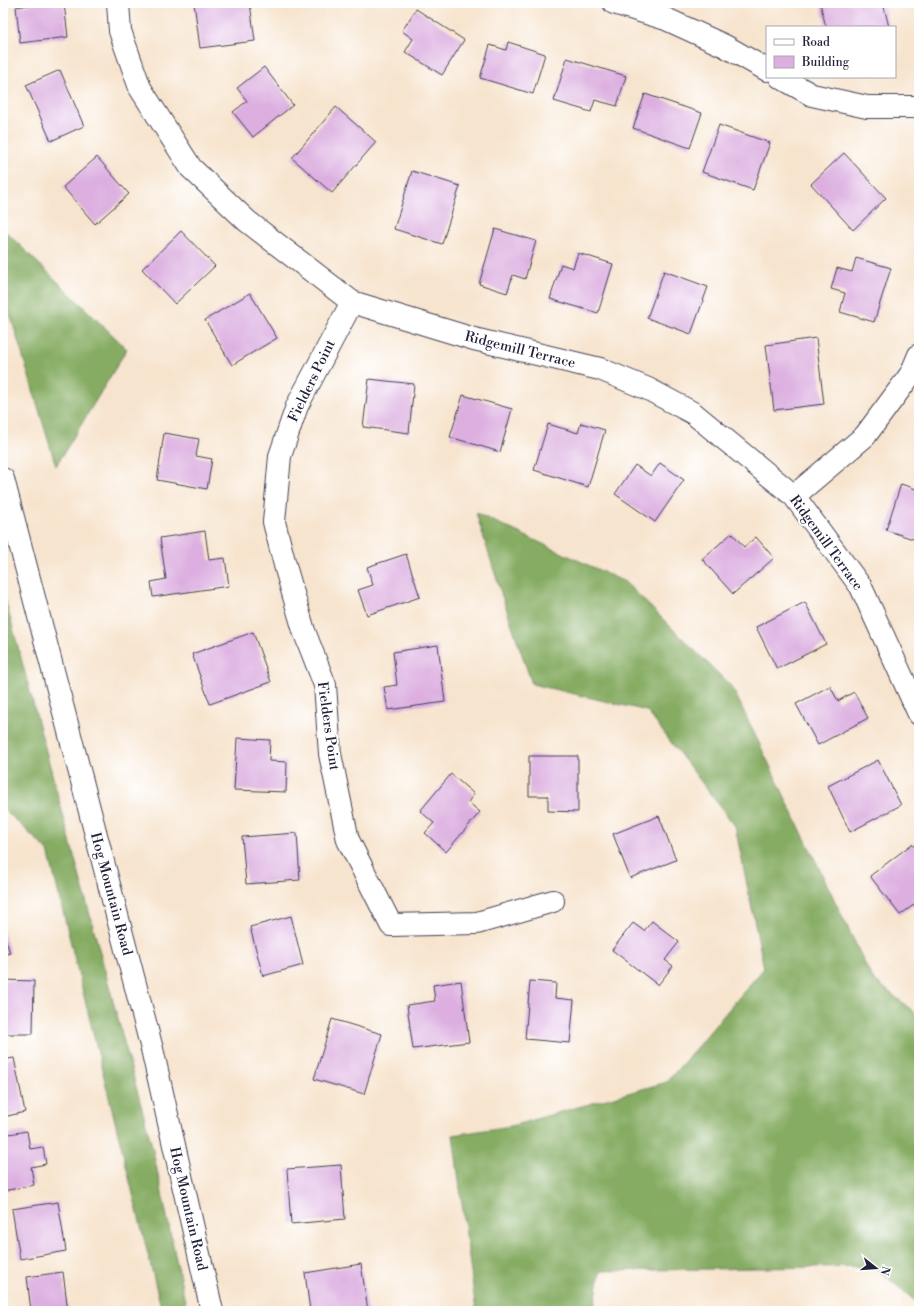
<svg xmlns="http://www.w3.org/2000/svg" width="922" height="1314" viewBox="0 0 922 1314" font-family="'Libre Bodoni',serif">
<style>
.forest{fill:#85ac62;stroke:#54674e}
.building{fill:#dcafe0}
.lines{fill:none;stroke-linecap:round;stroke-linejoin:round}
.minor-casing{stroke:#423f51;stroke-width:24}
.tertiary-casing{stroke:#423f51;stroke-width:24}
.minor{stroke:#fff;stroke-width:22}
.tertiary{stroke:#fff;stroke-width:22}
.labels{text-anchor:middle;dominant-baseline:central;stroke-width:4;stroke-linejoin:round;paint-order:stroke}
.street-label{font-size:14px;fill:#22223b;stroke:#fff}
</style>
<rect width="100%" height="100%" fill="#fff"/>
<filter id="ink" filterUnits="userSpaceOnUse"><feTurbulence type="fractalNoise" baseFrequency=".025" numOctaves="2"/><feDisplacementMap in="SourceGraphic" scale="8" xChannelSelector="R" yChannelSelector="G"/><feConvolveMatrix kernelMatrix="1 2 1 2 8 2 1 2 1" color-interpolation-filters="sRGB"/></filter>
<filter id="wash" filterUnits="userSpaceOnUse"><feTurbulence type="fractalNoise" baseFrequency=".012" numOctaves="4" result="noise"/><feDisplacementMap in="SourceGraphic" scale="16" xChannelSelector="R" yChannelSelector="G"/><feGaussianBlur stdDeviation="0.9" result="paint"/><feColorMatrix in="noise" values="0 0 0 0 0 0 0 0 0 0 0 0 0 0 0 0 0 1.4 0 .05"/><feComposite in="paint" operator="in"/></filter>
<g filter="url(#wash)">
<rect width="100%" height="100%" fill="#f7e4ce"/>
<!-- forest -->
<path class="forest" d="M3,229L127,349L56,466L3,291Z
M476,513L625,582L732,687L872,978L919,1016V1304L873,1266L600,1271L594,1311H476L453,1135L511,1126L667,1082L764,968L735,826L647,711L532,684L502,596Z
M3,591L152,1146L187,1311H162L48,851L3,808Z"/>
<g id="blocks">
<!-- building -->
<path class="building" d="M28,3H64L68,37L20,43L16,7L29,5Z
M194,3H250L255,41L200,48Z
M820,3H883L889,27H826Z
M416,9L464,40L442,75L405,52L413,39L402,31Z
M508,42L545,54L533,94L480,78L490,45L506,50Z
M567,58L626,76L617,106L595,100L591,112L554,101Z
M264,67L293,105L253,137L233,112L247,101L237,88Z
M60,70L84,126L51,141L26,85Z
M645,94L702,113L690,148L633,128Z
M336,107L376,142L332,193L292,158Z
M719,125L770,143L753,190L702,172Z
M844,153L886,198L853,230L811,184Z
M97,157L129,194L95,224L63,187Z
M412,171L460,186L442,244L394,229Z
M495,229L536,241L525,279L513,275L507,293L479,284Z
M181,231L215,266L175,304L142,269Z
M578,253L613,264L598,313L550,299L561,264L573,268Z
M856,258L891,268L874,322L840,312L845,293L831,289L837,268L852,272Z
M664,271L708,287L691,334L647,318Z
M250,293L277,338L232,365L205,320Z
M816,338L824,404L774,410L766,345Z
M369,379L414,384L409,433L363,427Z
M463,395L512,409L500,452L450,437Z
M581,423L605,430L588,487L534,470L548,424L578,433Z
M164,433L199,439L196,456L212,459L207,489L157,480Z
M660,463L684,480L655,522L615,494L635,465L651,476Z
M901,484L919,490V541L886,530Z
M205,531L209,560L225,558L229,586L153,597L151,582L166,579L160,538Z
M732,533L744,547L756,537L774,558L733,594L702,559Z
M406,554L420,597L367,615L358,590L373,585L367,567Z
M805,602L826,644L777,669L756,627Z
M253,632L271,682L210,704L192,654Z
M438,645L445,702L388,710L384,687L397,685L393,652Z
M830,686L838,701L854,692L868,718L818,745L796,704Z
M237,738L270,740L269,761L287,762L286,792L234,790Z
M529,756H578V812L548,811V796H529Z
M878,760L901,805L850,832L828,786Z
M451,774L474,794L468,802L480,812L446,852L425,833L434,823L420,811Z
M659,816L676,860L630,878L613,834Z
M297,833L300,880L246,884L242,837Z
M912,844L919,853V901L900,915L870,876Z
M291,916L303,965L263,976L250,927Z
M652,921L679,942L665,960L673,966L658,985L612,950L633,923L644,931Z
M3,930L10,953L3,955Z
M3,980L34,981L33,1034H3Z
M461,981L469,1042L413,1049L407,1005L435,1001L433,985Z
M530,981L556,983L555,998L574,1000L570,1043L525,1039Z
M332,1019L382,1034L364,1094L314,1079Z
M14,1058L25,1112L3,1117V1060Z
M27,1131L30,1149L43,1147L46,1164L31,1167L34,1185L3,1191V1135Z
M341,1165L345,1219L291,1224L287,1169Z
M58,1202L66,1251L20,1259L12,1209Z
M361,1264L368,1311H310L305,1273Z
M63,1272L68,1311H31L27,1277Z"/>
</g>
</g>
<g filter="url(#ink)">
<use href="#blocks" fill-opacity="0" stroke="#423f51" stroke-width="1"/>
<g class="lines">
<defs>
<path id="minor" d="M118,3L120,31L140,88L191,168L247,221L352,302L474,339L600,369L648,389L693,413L794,496L861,587L919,714
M614,3L666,19L725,46L767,70
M780,77L812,95L867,107H919
M352,302L297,406L280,456L274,522L286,569L304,631L325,685L330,754L348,840L391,925L477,923L553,901
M794,496L865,436L911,374L919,355"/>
<path id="tertiary" d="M3,479L152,1049L212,1311"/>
</defs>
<!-- minor casing -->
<use href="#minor" class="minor-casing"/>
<!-- tertiary casing -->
<use href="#tertiary" class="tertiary-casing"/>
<!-- minor -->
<use href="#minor" class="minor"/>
<!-- tertiary -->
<use href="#tertiary" class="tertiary"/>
</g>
</g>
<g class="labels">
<!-- street labels -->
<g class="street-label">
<text transform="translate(520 350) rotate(14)">Ridgemill Terrace</text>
<text transform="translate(312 381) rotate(-64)">Fielders Point</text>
<text transform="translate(826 543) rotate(54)">Ridgemill Terrace</text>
<text transform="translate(328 726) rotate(82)">Fielders Point</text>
<text transform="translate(111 894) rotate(75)">Hog Mountain Road</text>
<text transform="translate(188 1209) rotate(77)">Hog Mountain Road</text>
</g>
</g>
<!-- margin -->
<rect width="922" height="1314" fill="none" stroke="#fff" stroke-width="16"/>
<!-- legend -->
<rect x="766" y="26" width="130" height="52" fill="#ffffff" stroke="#a7a7b1"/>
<rect x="774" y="39" width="20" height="6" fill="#ffffff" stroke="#a7a7b1"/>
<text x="802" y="46" font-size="12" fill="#22223b">Road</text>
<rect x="774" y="56" width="20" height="12" fill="#dcafe0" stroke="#a7a7b1"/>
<text x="802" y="66" font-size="12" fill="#22223b">Building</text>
<!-- north arrow -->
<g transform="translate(876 1268) rotate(107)" stroke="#ffffff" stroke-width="3" paint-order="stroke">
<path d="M0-3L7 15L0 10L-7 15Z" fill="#22223b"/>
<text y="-6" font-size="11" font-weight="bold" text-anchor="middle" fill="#22223b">N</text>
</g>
</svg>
